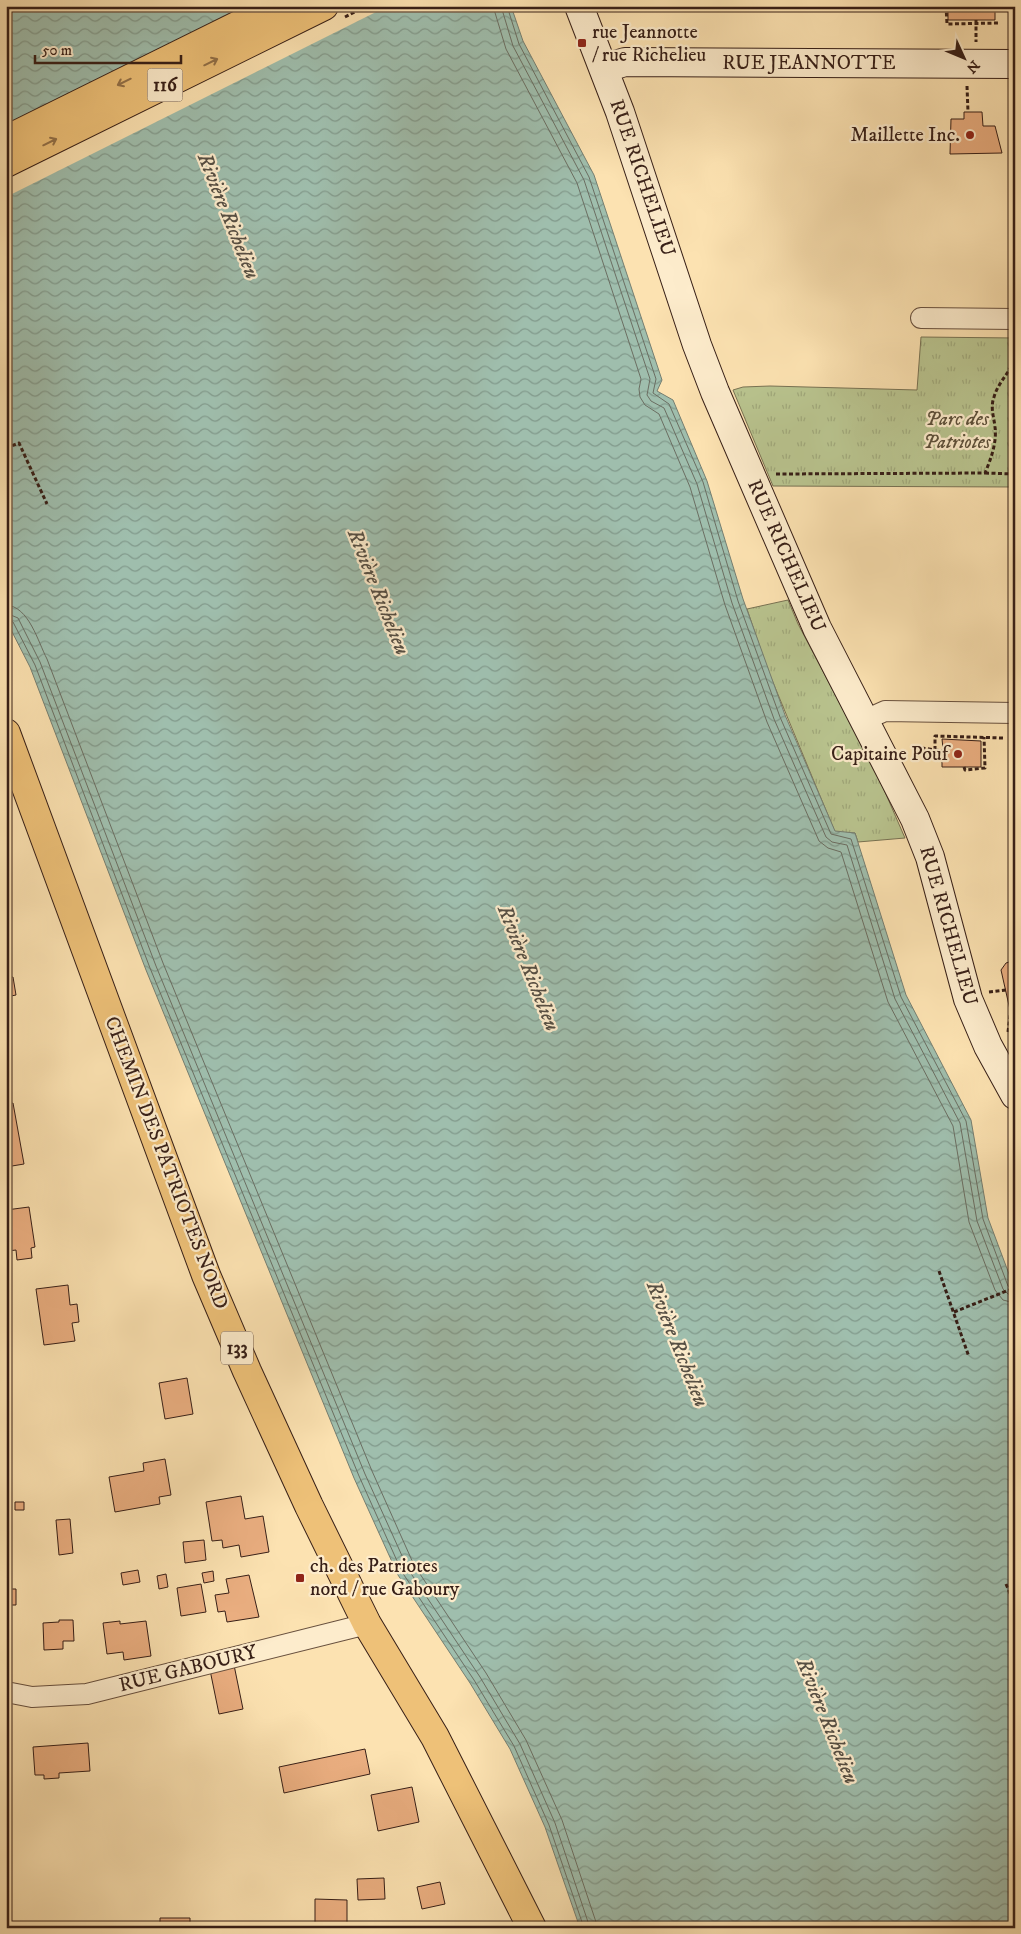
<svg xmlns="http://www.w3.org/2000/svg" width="1021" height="1934" viewBox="0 0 1021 1934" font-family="'IM FELL DW Pica',serif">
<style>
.park{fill:url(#park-tufts);stroke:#787253}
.water{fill:url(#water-waves);stroke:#757e71}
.pier{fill:#fce2b1}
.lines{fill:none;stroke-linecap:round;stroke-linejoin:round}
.shore{stroke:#6b6e62;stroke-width:1}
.building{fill:#eaae80;stroke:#371f17}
.street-casing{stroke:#68503e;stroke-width:22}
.secondary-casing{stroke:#371f17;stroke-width:30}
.primary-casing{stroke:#371f17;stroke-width:30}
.path{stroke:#371f17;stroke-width:3;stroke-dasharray:4 2.5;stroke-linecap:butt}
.street{stroke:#fdeccc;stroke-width:20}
.secondary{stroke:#fdeccc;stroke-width:28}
.primary{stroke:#eec178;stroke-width:28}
.oneway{stroke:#927048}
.poi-dot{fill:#8f2418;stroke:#fdeccc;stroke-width:2}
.labels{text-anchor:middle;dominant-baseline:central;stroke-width:4.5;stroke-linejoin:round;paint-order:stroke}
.shield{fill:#fdeccc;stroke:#725c4d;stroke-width:1}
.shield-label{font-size:19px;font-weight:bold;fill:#371f17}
.poi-label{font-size:20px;fill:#371f17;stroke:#fdeccc;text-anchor:start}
.street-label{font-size:20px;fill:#371f17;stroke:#fdeccc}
.park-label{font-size:20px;font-style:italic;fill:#5e513b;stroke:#fdeccc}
.water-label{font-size:21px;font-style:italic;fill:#564f44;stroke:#fdeccc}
</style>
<defs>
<pattern id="park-tufts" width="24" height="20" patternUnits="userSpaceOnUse" patternTransform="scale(1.25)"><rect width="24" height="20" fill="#b9c48f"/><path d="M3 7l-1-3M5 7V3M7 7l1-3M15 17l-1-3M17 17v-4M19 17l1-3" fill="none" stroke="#a0a87b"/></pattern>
<pattern id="water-waves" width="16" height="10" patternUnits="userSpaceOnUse" patternTransform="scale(1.25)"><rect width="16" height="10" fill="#9fbead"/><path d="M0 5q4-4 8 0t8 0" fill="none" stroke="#829a8c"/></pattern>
</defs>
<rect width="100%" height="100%" fill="#fce2b1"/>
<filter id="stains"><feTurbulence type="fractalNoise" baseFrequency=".004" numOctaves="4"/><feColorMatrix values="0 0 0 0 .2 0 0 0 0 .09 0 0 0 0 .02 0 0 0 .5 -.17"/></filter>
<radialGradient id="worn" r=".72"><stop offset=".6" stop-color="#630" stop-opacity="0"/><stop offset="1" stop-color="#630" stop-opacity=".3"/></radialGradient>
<!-- park -->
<path class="park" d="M921,337L1015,338V487L773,486L733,390L743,387L770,386L917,390Z
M788,600L798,624L878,776L905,838L858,842L855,833L835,832L767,668L747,609Z"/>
<!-- water -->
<path class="water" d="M6,6H511L523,41L594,175L662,380L657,391L673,400L707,481L743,599L785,715L835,831L855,833L906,995L971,1120L988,1218L1015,1290V1928H580L545,1827L510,1749L470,1683L398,1575L354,1478L146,970L30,667L6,620Z"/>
<!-- pier -->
<path class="pier" d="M249,6H388L6,197V127Z"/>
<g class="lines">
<!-- shore -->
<path class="shore" d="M493,6L506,49L577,183L641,379L639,389L640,397L645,405L659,414L690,487L725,605L767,722L819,841L828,848L841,852L888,1002L953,1126L969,1222L995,1290L1003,1300L1015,1303
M501,6L513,46L584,180L650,379L647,395L651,401L664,408L697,484L732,603L774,719L826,837L832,842L847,845L895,999L960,1123L977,1221L1003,1289L1008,1294L1015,1296
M507,6L519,44L589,177L656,379L653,393L669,404L703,482L738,601L780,717L831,834L851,839L901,997L966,1121L983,1219L1008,1286L1015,1289
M6,605C29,606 38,642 47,659L163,963L372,1471L414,1565L486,1673L526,1740L562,1820L598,1928
M6,613L18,618L40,662L156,966L365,1474L408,1569L480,1677L520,1744L555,1823L590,1928
M6,619L13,622L35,665L150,968L359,1476L402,1572L474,1680L514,1746L549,1825L584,1928"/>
</g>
<!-- building -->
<path class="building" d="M948,6H995V20H948Z
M964,112H982L983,126H995L1002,153L950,154L951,119H964Z
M942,739L981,741V767H942V757L944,758Z
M1015,960V1009L1010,1010L1001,970L1006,963Z
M13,977L16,995L6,997V978Z
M13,1103L24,1164L6,1167V1105Z
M29,1207L35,1247L31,1248L32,1258L17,1260L16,1250L8,1251L6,1243V1210Z
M68,1285L70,1305L77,1304L79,1322L72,1323L75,1341L44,1345L36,1289Z
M187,1378L193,1414L165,1419L159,1383Z
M165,1459L171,1495L159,1497L160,1504L115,1512L109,1477L144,1471L143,1463Z
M241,1496L245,1519L263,1516L269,1552L241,1557L239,1545L223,1548L222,1540L212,1541L206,1502Z
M15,1502H24V1510H15Z
M70,1519L73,1553L59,1555L56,1520Z
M204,1540L206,1560L185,1563L183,1542Z
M138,1570L140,1582L123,1585L121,1573Z
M213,1571L214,1581L204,1583L202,1573Z
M166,1574L168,1587L159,1589L157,1576Z
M249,1575L259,1617L227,1622L225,1611L218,1612L215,1595L229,1593L226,1579Z
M201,1584L206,1612L181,1616L177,1588Z
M6,1589H16V1605H6Z
M59,1620H73L74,1641H63V1649L44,1650L43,1623L59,1622Z
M120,1621V1624L146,1621L151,1656L124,1660L123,1652L107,1654L103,1623Z
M234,1665L243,1709L219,1714L210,1670Z
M88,1743L90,1771L59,1773V1778L44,1779V1775H35L33,1747Z
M365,1749L370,1774L284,1793L279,1767Z
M412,1787L419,1822L378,1831L371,1795Z
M384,1878L385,1899L358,1900L357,1879Z
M440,1882L445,1904L422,1909L417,1887Z
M315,1899L347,1900V1928H315Z
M160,1918H190V1928H160Z"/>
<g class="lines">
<defs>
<path id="street" d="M921,318L1015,319
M865,720L885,711L1015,713
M6,1692L32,1697L87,1694L367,1624"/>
<path id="secondary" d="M579,6L620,112L697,345L715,392L817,628L915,819L930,857L968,999L988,1046L1015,1095
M605,68L625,62L1015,64"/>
<path id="primary" d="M6,140L277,6
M6,163L324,6
M6,733L206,1275L247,1371L309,1506L367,1624L435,1737L532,1928"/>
</defs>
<!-- street casing -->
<use href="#street" class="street-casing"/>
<!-- secondary casing -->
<use href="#secondary" class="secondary-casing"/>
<!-- primary casing -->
<use href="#primary" class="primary-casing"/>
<!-- path -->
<path class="path" d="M946,6L947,24L998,23
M345,17L366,6
M976,20V42
M967,86L968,112
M1015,118V123
M6,448L19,443L47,504
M985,473L1015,474
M776,474L985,473C991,459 997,442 995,427C994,417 990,408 994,397C998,383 1009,373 1015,360
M915,747L943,751
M935,750V736L1003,738
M964,767L965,770L985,768L984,737
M989,992L1006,990
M1008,1032L1010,1016L1015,1012
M939,1271L969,1357
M954,1312L1014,1288
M1006,1584L1015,1605"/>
<!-- street -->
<use href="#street" class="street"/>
<!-- secondary -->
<use href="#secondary" class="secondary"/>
<!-- primary -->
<use href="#primary" class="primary"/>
</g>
<!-- one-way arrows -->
<defs><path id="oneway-shaft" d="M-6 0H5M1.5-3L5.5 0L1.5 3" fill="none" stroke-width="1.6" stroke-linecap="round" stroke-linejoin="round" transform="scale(1.25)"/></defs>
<g class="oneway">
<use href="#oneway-shaft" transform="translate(211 62) rotate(-26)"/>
<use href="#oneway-shaft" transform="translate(124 82) rotate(154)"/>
<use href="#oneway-shaft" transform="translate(50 142) rotate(-26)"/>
</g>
<!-- markers -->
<g class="poi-dot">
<rect x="577" y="38" width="10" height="10" rx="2.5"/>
<circle cx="970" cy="135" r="5"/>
<circle cx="958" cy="754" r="5"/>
<rect x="295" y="1573" width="10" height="10" rx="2.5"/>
</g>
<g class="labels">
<!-- shield labels -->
<g class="shield">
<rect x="147.5" y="68.5" width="35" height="33" rx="4"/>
<rect x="221" y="1331.5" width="32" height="33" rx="4"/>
</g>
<g class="shield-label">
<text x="165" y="85">116</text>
<text x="237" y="1348">133</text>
</g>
<!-- poi labels -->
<g class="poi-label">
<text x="592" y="32">rue Jeannotte<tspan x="592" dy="23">/ rue Richelieu</tspan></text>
<text x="960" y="135" text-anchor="end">Maillette Inc.</text>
<text x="948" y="754" text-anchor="end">Capitaine Pouf</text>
<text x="310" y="1566">ch. des Patriotes<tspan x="310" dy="23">nord / rue Gaboury</tspan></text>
</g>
<!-- street labels -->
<g class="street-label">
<text x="809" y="63">RUE JEANNOTTE</text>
<text transform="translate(642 178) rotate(71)">RUE RICHELIEU</text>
<text transform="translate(786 556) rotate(66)">RUE RICHELIEU</text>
<text transform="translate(948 926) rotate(74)">RUE RICHELIEU</text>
<text transform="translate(166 1163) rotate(69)">CHEMIN DES PATRIOTES NORD</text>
<text transform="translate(188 1669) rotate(-14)">RUE GABOURY</text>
</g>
<!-- park labels -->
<g class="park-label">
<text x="957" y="419">Parc des<tspan x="957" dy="23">Patriotes</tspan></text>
</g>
<!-- water labels -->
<g class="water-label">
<text transform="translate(228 216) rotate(68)">Rivière Richelieu</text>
<text transform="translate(378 592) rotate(68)">Rivière Richelieu</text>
<text transform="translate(528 968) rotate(68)">Rivière Richelieu</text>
<text transform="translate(677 1344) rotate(68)">Rivière Richelieu</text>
<text transform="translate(827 1721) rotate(68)">Rivière Richelieu</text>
</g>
</g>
<!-- margin -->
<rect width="1021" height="1934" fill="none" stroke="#fce2b1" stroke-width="25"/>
<rect x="8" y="8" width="1006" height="1919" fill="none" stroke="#371f17" stroke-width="2.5"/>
<rect x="12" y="12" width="996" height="1909" fill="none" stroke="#371f17"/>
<!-- north arrow -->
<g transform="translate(964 58) rotate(134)" stroke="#fdeccc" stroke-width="4" paint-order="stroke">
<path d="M0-4L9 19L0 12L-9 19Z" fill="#371f17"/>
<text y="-8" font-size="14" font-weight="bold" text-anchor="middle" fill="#371f17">N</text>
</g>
<!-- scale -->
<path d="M35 55v8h146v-8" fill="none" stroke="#371f17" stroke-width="2.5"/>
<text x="42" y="55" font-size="15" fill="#371f17" stroke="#fdeccc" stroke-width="4" paint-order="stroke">50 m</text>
<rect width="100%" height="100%" filter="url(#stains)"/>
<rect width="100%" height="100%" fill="url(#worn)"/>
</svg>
